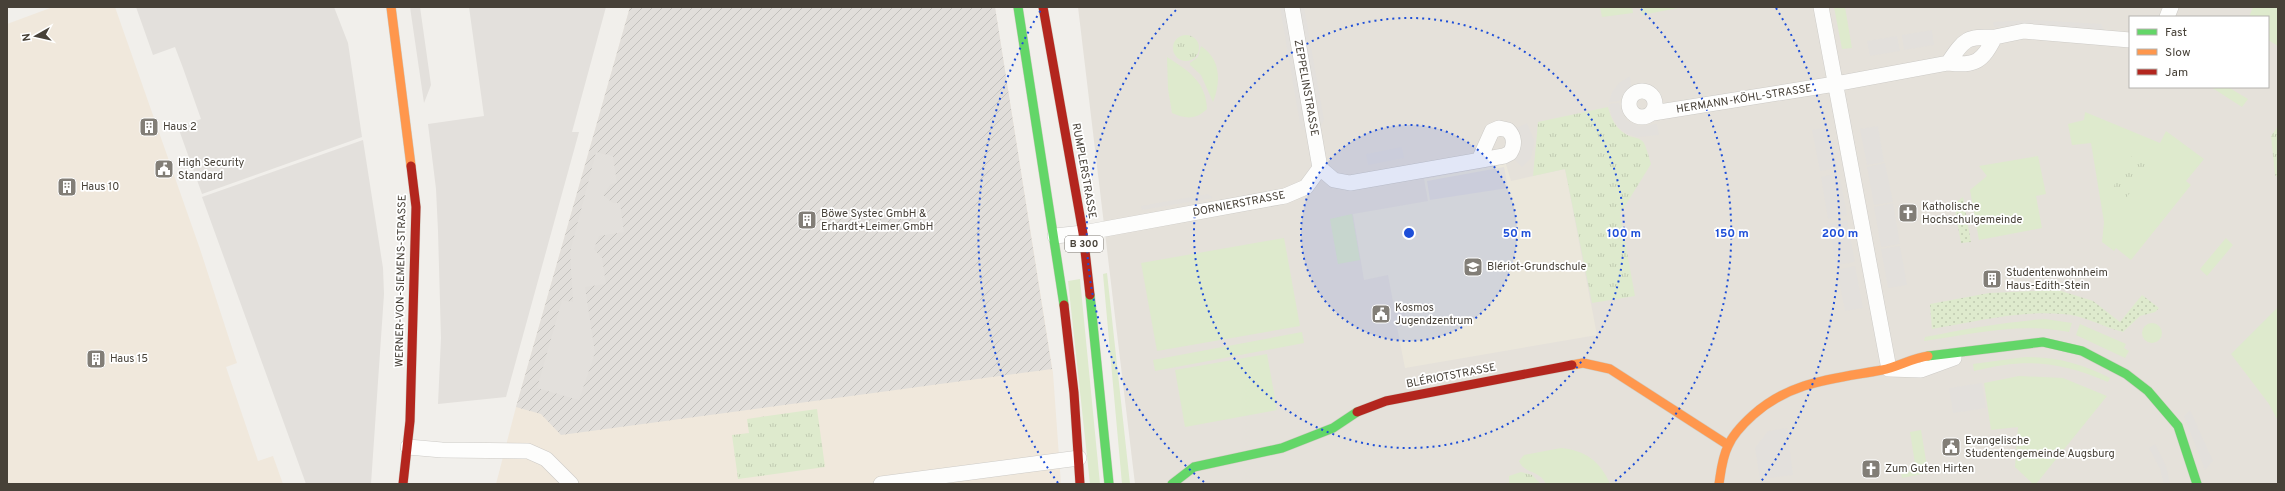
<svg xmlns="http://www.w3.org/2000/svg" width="2285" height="491" viewBox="0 0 2285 491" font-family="Overpass,sans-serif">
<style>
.residential{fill:#e5e1da;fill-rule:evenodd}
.commercial{fill:#f0e8dc}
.industrial{fill:url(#industrial-furrows)}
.education{fill:#ebe7db}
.grass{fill:#deeacd}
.park{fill:url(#park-tufts)}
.garden{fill:url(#garden-dots)}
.parking{fill:#e3e0dc}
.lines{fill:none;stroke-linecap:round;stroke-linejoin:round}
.street-casing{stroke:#cdcbc7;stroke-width:16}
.fast-casing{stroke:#d0ccc2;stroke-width:10}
.slow-casing{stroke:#d0ccc2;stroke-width:10}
.jam-casing{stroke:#d0ccc2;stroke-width:10}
.street{stroke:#fdfdfc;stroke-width:15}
.fast{stroke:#63d668;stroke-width:9}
.slow{stroke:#ff974d;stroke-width:9}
.jam{stroke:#b3261e;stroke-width:9}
.ring{fill:none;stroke:#1d4ed8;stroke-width:2;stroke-dasharray:2 4}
.labels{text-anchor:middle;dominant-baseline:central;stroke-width:3.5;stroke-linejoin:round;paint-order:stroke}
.shield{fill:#fff;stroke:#7e7a74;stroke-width:1}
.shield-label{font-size:10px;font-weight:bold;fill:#474138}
.street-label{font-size:11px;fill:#474138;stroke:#fff}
.poi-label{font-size:11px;fill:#474138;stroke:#fff;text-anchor:start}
.centre{fill:#1d4ed8;stroke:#fff;stroke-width:2}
.ring-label{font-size:12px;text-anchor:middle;font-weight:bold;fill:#1d4ed8;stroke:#fff;stroke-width:3.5;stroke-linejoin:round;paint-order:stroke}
</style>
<defs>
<pattern id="industrial-furrows" width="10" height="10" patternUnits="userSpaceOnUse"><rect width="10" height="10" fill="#e1deda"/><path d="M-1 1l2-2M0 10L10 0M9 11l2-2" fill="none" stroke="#c2c0bc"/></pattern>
<pattern id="park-tufts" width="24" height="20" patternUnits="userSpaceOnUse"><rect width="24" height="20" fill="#deeacd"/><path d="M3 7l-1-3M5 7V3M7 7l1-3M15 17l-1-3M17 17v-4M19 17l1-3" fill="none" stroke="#c0cab1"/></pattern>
<pattern id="garden-dots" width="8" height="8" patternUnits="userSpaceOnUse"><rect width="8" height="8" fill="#deeacd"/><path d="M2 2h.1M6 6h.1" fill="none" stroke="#c0cab1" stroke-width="1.8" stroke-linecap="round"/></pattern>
</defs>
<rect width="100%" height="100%" fill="#f1efeb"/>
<!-- residential -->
<path class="residential" d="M1078,7H2278V484H1135ZM2130,17H2268V87H2130Z"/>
<!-- commercial -->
<path class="commercial" d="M53,7H115L200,249L237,363L226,367L258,461L273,456L283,484H7V24Z
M630,7H995L1053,373L1061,484H496L516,407Z"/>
<!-- industrial -->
<path class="industrial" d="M630,7H995L1052,369L561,435L541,414L516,407Z"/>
<!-- education -->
<path class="education" d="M1506,164L1511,181L1565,169L1597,335L1405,368L1397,327L1407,325L1404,306L1394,307L1388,275L1364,280L1353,214L1428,201L1424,179Z"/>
<!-- grass -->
<path class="grass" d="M1600,7H1632L1633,13L1602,17Z
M1640,7H1683L1642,15Z
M1834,7H1845L1852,48L1842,49Z
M2253,7H2278V46L2268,40V17H2249Z
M1201,46C1221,59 1221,82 1213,102L1201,75L1190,65V63L1198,57Z
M1167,57C1189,71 1206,82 1207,109C1196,120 1185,119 1172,113L1168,89Z
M2211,87H2228L2248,99L2242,107Z
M2085,112L2160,143L2166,131L2204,159L2186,181L2191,185L2131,260L2116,248L2114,251L2102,242L2104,222L2091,143L2072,145L2068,124L2084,120Z
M2038,156L2046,194L2036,196L2042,228L1979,240L1970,190L1987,176L1979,166Z
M1352,214L1360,260L1338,264L1330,219Z
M1284,238L1300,326L1157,351L1141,263Z
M2226,238L2233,245L2207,276L2200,269Z
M1107,273L1130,484H1122L1103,274Z
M1080,279L1100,484H1090L1068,281Z
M2278,307V421L2269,404L2231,354Z
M2045,319L2072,323L2069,332C2021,322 1972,334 1924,341L1925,337C1965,329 2005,322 2045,319Z
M2142 333a10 10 0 1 1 20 0a10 10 0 1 1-20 0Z
M2080,324L2126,344L2124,348L2129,351L2125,358L2076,335Z
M1302,332L1304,343L1155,371L1153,360Z
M1267,354L1277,410L1185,427L1175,370Z
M2025,357C2057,357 2082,364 2110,378L2108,382C2059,361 2026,358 1974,371L1973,364Z
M2019,376L2063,378L2107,396L2036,484H2033L2015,467L2018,427L1991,430L1984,383Z
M1921,430L1928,473L1902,478L1901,473L1916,470L1910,432Z
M1561,448C1585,450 1601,462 1610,484H1546C1540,470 1523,473 1519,461L1524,455Z"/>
<!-- park -->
<path class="park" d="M1173 48a13 13 0 1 1 26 0a13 13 0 1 1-26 0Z
M1608,107C1611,119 1616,129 1627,135C1633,138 1640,137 1644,143C1647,149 1649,158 1651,164L1620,214L1635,296L1592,303L1565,169L1533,176L1538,122Z
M2278,126V178L2275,175L2271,136Z
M2133,155L2149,167L2124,201H2119L2108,192L2115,185L2110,180Z
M817,409L825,467L738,479L732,435L749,433L747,419Z
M1521,472L1532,475L1541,484H1509V476Z"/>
<!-- garden -->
<path class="garden" d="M1963,197L1971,242L1961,243L1954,204Z
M2058,290L2093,301L2120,322L2142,295L2159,308L2155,312L2140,316L2123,332C2102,327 2084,315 2062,314C2021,310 1973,322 1932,329L1930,304L1989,293Z"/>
<!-- parking -->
<path class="parking" d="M136,7H334L348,43L362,137L202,194L178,127L201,119L183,68L175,47L153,55Z
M410,7H420L431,85L424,103Z
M469,7H606L572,132H579L506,397L438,404L441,338L438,231L436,189L428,124L484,116Z
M1280,7H1285L1307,130H1301Z
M1299,7H1304L1324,120L1321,126Z
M2033,20L2101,24L2104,30L2033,25L1994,27L1993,22Z
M1932,30L1934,45L1904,50L1902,35Z
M1897,36L1900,51L1870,56L1867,41Z
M1630,76L1631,86L1619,101L1609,102L1612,92L1619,83Z
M1619,103L1626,120L1639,126L1657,124L1659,135L1638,137L1627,134L1618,127L1612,117L1609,104Z
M1527,123L1534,140L1533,148L1531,158L1522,167L1513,158L1518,153L1522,141L1516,128Z
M1878,126L1884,162L1867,165L1860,129Z
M1826,127L1828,143H1833L1837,168L1820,171L1812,130Z
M363,140L383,268L384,294L371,484H306L202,197Z
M1402,147L1404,158L1368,165L1366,154Z
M596,152L613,156L617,183L611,184L603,195L613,203H620L624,232L599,236L594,249L602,258L606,284L585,287L595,353L579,400L537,388L562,300L573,302L570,252Z
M1885,163L1893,202L1874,205L1867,167Z
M1504,167L1508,188L1430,200L1427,181Z
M1839,173L1847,215L1828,219L1821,177Z
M1208,194L1213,198L1142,210L1141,206Z
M1893,203L1900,244L1881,247L1874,207Z
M1847,220L1855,262L1836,265L1829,224Z
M1900,246L1907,285L1888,288L1881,249Z
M1855,266L1863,308L1845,311L1837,270Z
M1982,383L1986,408L1953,413L1949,388Z
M2190,410L2213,461L2205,470L2184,416Z
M1787,428L1793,475L1760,479L1755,448L1768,431Z
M2155,444L2166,466L2170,484H2164L2160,469L2149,448Z"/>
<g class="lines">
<defs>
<path id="street" d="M1292,7L1320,168
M1821,7L1889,369L1921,370L1954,358
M2167,17L2171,7
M1995,37L2024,31L2130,40
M1629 104a13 13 0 1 1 26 0a13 13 0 1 1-26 0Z
M1653,113L1835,84L1948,63C1976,66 1982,62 1995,37C1966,37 1965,38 1948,63
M1320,168L1334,180L1350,183L1504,156L1510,153C1515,145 1515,137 1508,130L1499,128L1492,131L1479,160
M1055,236L1083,233L1285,196L1306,187L1320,168
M408,447L442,450L528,451L546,459L571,484
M881,484L1079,458"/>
<path id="fast" d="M1018,7L1064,305
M1090,295L1109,484
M1928,356L2043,342L2082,351L2126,374L2148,391L2178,426L2197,484
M1172,484L1194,467L1282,448L1333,428L1357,412"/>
<path id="slow" d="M391,7L411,166
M1572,365L1583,363L1610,369L1728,445
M1719,484C1721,471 1722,458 1728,446C1733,434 1743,424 1753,415C1791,381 1833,379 1882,370C1898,367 1912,358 1928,356"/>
<path id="jam" d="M1043,7L1083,233L1090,295
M1064,305L1074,393L1080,484
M1357,412L1386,401L1572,365
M403,484L410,421L416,207L411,166"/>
</defs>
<!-- street casing -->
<use href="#street" class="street-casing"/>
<!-- fast casing -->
<use href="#fast" class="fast-casing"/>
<!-- slow casing -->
<use href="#slow" class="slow-casing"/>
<!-- jam casing -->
<use href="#jam" class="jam-casing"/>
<!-- street -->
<use href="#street" class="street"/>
<!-- fast -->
<use href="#fast" class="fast"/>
<!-- slow -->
<use href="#slow" class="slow"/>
<!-- jam -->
<use href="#jam" class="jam"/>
</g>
<!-- distance rings -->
<circle cx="1409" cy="233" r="108" fill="#1d4ed8" fill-opacity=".12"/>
<g class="ring">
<circle cx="1409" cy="233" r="108"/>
<circle cx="1409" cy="233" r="215"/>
<path d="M1204 482A323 323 0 0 1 1177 9M1641 9A323 323 0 0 1 1614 482"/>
<path d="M1058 483A431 431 0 0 1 1042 8M1776 8A431 431 0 0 1 1760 483"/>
</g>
<!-- icons -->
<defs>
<symbol id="building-square" viewBox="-11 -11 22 22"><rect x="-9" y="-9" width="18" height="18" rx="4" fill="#827e77" stroke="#fff"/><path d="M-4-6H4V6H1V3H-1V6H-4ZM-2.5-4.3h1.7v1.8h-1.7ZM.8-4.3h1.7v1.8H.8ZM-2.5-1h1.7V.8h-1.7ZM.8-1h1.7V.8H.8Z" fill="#fff"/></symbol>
<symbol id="civic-square" viewBox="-11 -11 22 22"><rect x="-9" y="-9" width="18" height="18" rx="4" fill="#827e77" stroke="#fff"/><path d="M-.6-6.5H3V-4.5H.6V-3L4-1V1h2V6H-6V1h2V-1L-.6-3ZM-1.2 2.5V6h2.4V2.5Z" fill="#fff"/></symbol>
<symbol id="church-square" viewBox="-11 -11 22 22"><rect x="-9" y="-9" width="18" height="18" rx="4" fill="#827e77" stroke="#fff"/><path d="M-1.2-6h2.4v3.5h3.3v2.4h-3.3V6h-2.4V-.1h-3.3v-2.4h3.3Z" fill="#fff"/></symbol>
<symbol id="school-square" viewBox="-11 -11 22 22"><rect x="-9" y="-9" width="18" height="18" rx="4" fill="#827e77" stroke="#fff"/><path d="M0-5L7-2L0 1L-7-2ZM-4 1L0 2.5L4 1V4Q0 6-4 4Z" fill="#fff"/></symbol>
</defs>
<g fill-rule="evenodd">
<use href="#building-square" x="138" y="116" width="22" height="22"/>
<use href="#civic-square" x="153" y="158" width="22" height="22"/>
<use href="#building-square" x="56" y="176" width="22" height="22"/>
<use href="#church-square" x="1897" y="202" width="22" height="22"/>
<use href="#building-square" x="796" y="209" width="22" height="22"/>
<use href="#school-square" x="1462" y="256" width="22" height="22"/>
<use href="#building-square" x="1981" y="268" width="22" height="22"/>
<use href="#civic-square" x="1370" y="303" width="22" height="22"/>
<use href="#building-square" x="85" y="348" width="22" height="22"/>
<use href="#civic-square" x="1940" y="436" width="22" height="22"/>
<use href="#church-square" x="1860" y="458" width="22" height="22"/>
</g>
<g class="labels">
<!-- shield labels -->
<rect class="shield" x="1065" y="236" width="38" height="16" rx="3"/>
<g class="shield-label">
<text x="1084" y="244">B 300</text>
</g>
<!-- street labels -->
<g class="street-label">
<text transform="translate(1306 88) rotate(80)">ZEPPELINSTRASSE</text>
<text transform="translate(1744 99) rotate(-9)">HERMANN-KÖHL-STRASSE</text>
<text transform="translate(1084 171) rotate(80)">RUMPLERSTRASSE</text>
<text transform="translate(1239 204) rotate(-11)">DORNIERSTRASSE</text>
<text transform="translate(401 281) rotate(-89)">WERNER-VON-SIEMENS-STRASSE</text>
<text transform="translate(1451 376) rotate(-11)">BLÉRIOTSTRASSE</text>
</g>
<!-- poi labels -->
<g class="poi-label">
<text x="163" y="127">Haus 2</text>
<text x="178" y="163">High Security<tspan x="178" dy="13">Standard</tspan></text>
<text x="81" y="187">Haus 10</text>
<text x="1922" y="207">Katholische<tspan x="1922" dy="13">Hochschulgemeinde</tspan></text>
<text x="821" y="214">Böwe Systec GmbH &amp;<tspan x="821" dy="13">Erhardt+Leimer GmbH</tspan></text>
<text x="1487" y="267">Blériot-Grundschule</text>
<text x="2006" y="273">Studentenwohnheim<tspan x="2006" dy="13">Haus-Edith-Stein</tspan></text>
<text x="1395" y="308">Kosmos<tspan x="1395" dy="13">Jugendzentrum</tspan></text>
<text x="110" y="359">Haus 15</text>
<text x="1965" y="441">Evangelische<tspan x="1965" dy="13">Studentengemeinde Augsburg</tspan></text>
<text x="1885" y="469">Zum Guten Hirten</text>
</g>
</g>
<circle cx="1409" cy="233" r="6" class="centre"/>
<g class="ring-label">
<text x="1517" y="237">50 m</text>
<text x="1624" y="237">100 m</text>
<text x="1732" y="237">150 m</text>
<text x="1840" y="237">200 m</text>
</g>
<!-- border -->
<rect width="2285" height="491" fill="none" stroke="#474138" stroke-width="16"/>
<!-- legend -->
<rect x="2129" y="16" width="140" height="72" fill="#ffffff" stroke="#b5b3af"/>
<rect x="2137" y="29" width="20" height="6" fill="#63d668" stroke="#b5b3af"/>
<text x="2165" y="36" font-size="12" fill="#474138">Fast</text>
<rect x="2137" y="49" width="20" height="6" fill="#ff974d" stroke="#b5b3af"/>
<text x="2165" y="56" font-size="12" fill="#474138">Slow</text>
<rect x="2137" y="69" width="20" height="6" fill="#b3261e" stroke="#b5b3af"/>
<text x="2165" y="76" font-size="12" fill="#474138">Jam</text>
<!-- north arrow -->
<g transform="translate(36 36) rotate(262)" stroke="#ffffff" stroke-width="3" paint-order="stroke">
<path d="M0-3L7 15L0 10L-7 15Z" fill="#474138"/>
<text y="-6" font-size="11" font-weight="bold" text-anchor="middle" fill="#474138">N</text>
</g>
</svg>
